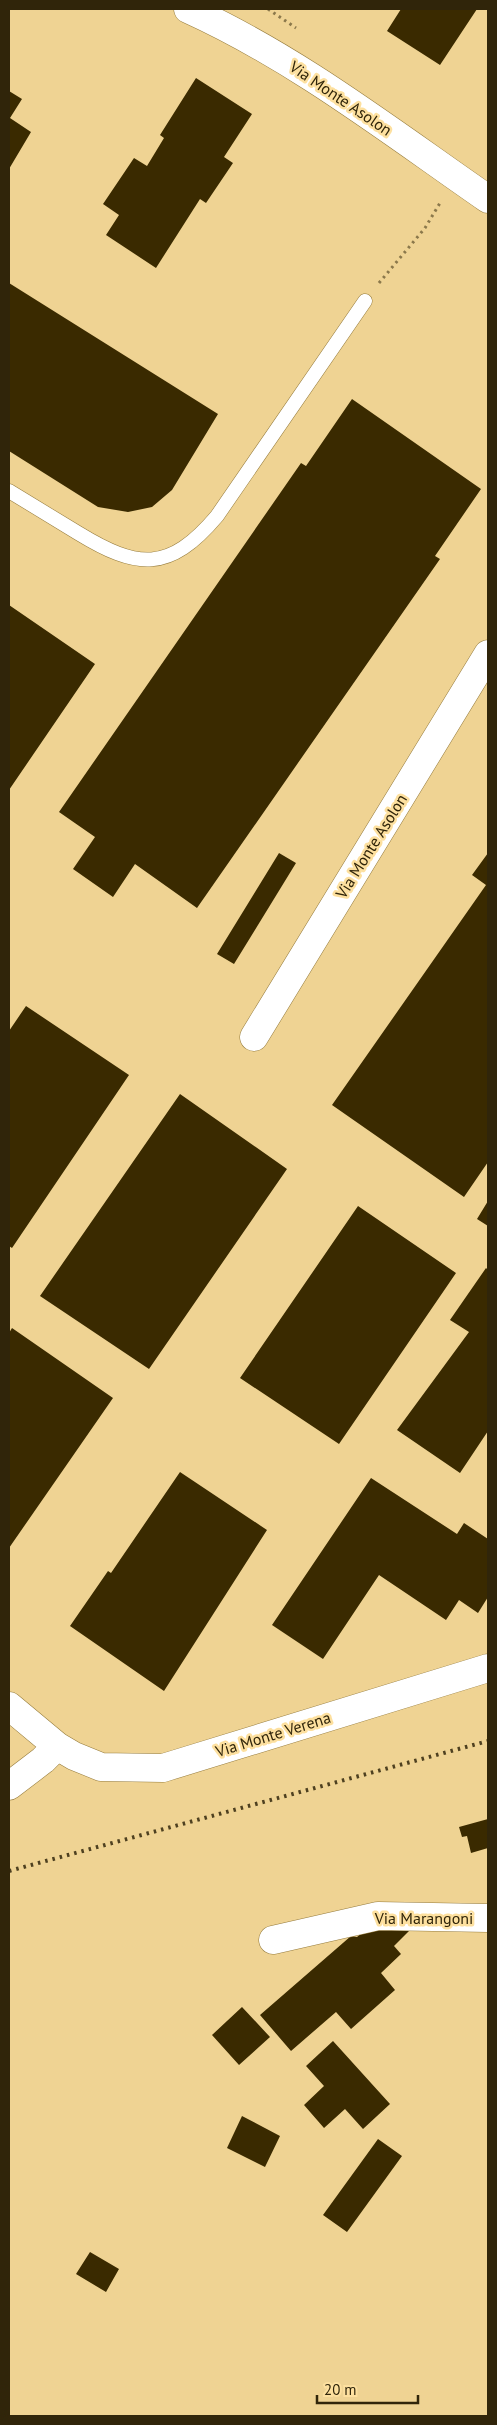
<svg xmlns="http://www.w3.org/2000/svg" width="497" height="2425" viewBox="0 0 497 2425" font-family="'PT Sans',sans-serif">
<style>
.building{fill:#3a2a00}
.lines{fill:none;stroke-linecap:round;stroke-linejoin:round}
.lane-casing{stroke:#967c3d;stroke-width:15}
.street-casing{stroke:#967c3d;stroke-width:29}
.secondary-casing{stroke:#967c3d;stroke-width:29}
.path{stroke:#8b784b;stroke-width:3;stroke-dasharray:2.5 4;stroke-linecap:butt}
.lane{stroke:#fff;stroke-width:14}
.street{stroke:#fff;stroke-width:28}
.secondary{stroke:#fff;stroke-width:28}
.rail{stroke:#4e4020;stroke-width:4;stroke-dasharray:2.5 5;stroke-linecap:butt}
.labels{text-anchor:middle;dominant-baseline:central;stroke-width:5;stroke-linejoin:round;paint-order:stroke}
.street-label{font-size:16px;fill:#30250a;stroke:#fde09f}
</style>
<rect width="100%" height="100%" fill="#efd393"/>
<!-- building -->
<path class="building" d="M401,9H477L440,65L387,31Z
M196,78L252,114L224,157L233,163L206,203L200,199L156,268L106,235L119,215L103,204L134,158L147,166L164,138L160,135Z
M9,91L22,99L10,118L31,132L9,169Z
M9,283L218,414L172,490L152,507L128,512L98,507L9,451Z
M352,399L481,489L435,556L440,559L197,908L135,864L113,897L73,869L95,837L59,812L301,463L306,466Z
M9,605L95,664L9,790Z
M279,853L296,863L234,964L217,954Z
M488,853V1162L464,1197L332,1105L486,885L472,875Z
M26,1006L129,1075L12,1248L9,1246V1031Z
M180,1094L287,1169L149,1369L40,1296Z
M488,1201V1226L477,1219Z
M358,1206L456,1273L339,1444L240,1378Z
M486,1268L488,1270V1431L460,1473L397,1430L469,1332L450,1320Z
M12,1328L113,1398L9,1548V1333Z
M180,1472L267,1530L164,1691L70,1626L108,1571L111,1573Z
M371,1478L457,1534L464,1523L488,1539V1597L478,1613L459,1600L446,1620L379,1575L323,1659L272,1625Z
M488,1819V1848L471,1853L467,1836L462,1837L459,1827Z
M372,1924L415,1925L394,1946L401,1954L381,1973L395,1990L351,2029L336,2012L291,2051L260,2015L351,1936L357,1937Z
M242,2007L270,2037L239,2065L212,2035Z
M333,2041L390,2104L363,2129L345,2109L324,2128L304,2105L324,2086L306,2066Z
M242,2116L280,2136L265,2167L227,2148Z
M378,2139L402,2156L347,2232L323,2215Z
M90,2252L119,2269L106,2292L76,2274Z"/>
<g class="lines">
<defs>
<path id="lane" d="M9,491C32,505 55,519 78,533C137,569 169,573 217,516L365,301"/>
<path id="street" d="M254,1037L488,654
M9,1706L57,1746L74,1756L101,1767L163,1768L488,1668
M9,1786L43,1760L57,1746
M273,1940L378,1916L488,1918"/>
<path id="secondary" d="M188,9C296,58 391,132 488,199"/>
</defs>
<!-- lane casing -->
<use href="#lane" class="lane-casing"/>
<!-- street casing -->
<use href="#street" class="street-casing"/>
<!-- secondary casing -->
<use href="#secondary" class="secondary-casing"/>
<!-- path -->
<path class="path" d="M268,9L296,28
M379,283L425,228L440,203"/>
<!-- lane -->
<use href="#lane" class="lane"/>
<!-- street -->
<use href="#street" class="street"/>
<!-- secondary -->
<use href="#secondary" class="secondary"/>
<!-- rail -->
<path class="rail" d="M9,1871L488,1741"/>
</g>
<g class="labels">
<!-- street labels -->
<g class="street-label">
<text transform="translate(341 98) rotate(34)">Via Monte Asolon</text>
<text transform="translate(371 846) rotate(-58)">Via Monte Asolon</text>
<text transform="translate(273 1734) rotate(-17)">Via Monte Verena</text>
<text x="424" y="1918">Via Marangoni</text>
</g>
</g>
<!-- border -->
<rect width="497" height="2425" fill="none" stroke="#30250a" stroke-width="20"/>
<!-- scale -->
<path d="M317 2395v8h101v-8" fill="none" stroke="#30250a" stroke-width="2.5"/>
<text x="324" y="2395" font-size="15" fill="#30250a" stroke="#fde09f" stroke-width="4" paint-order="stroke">20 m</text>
</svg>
